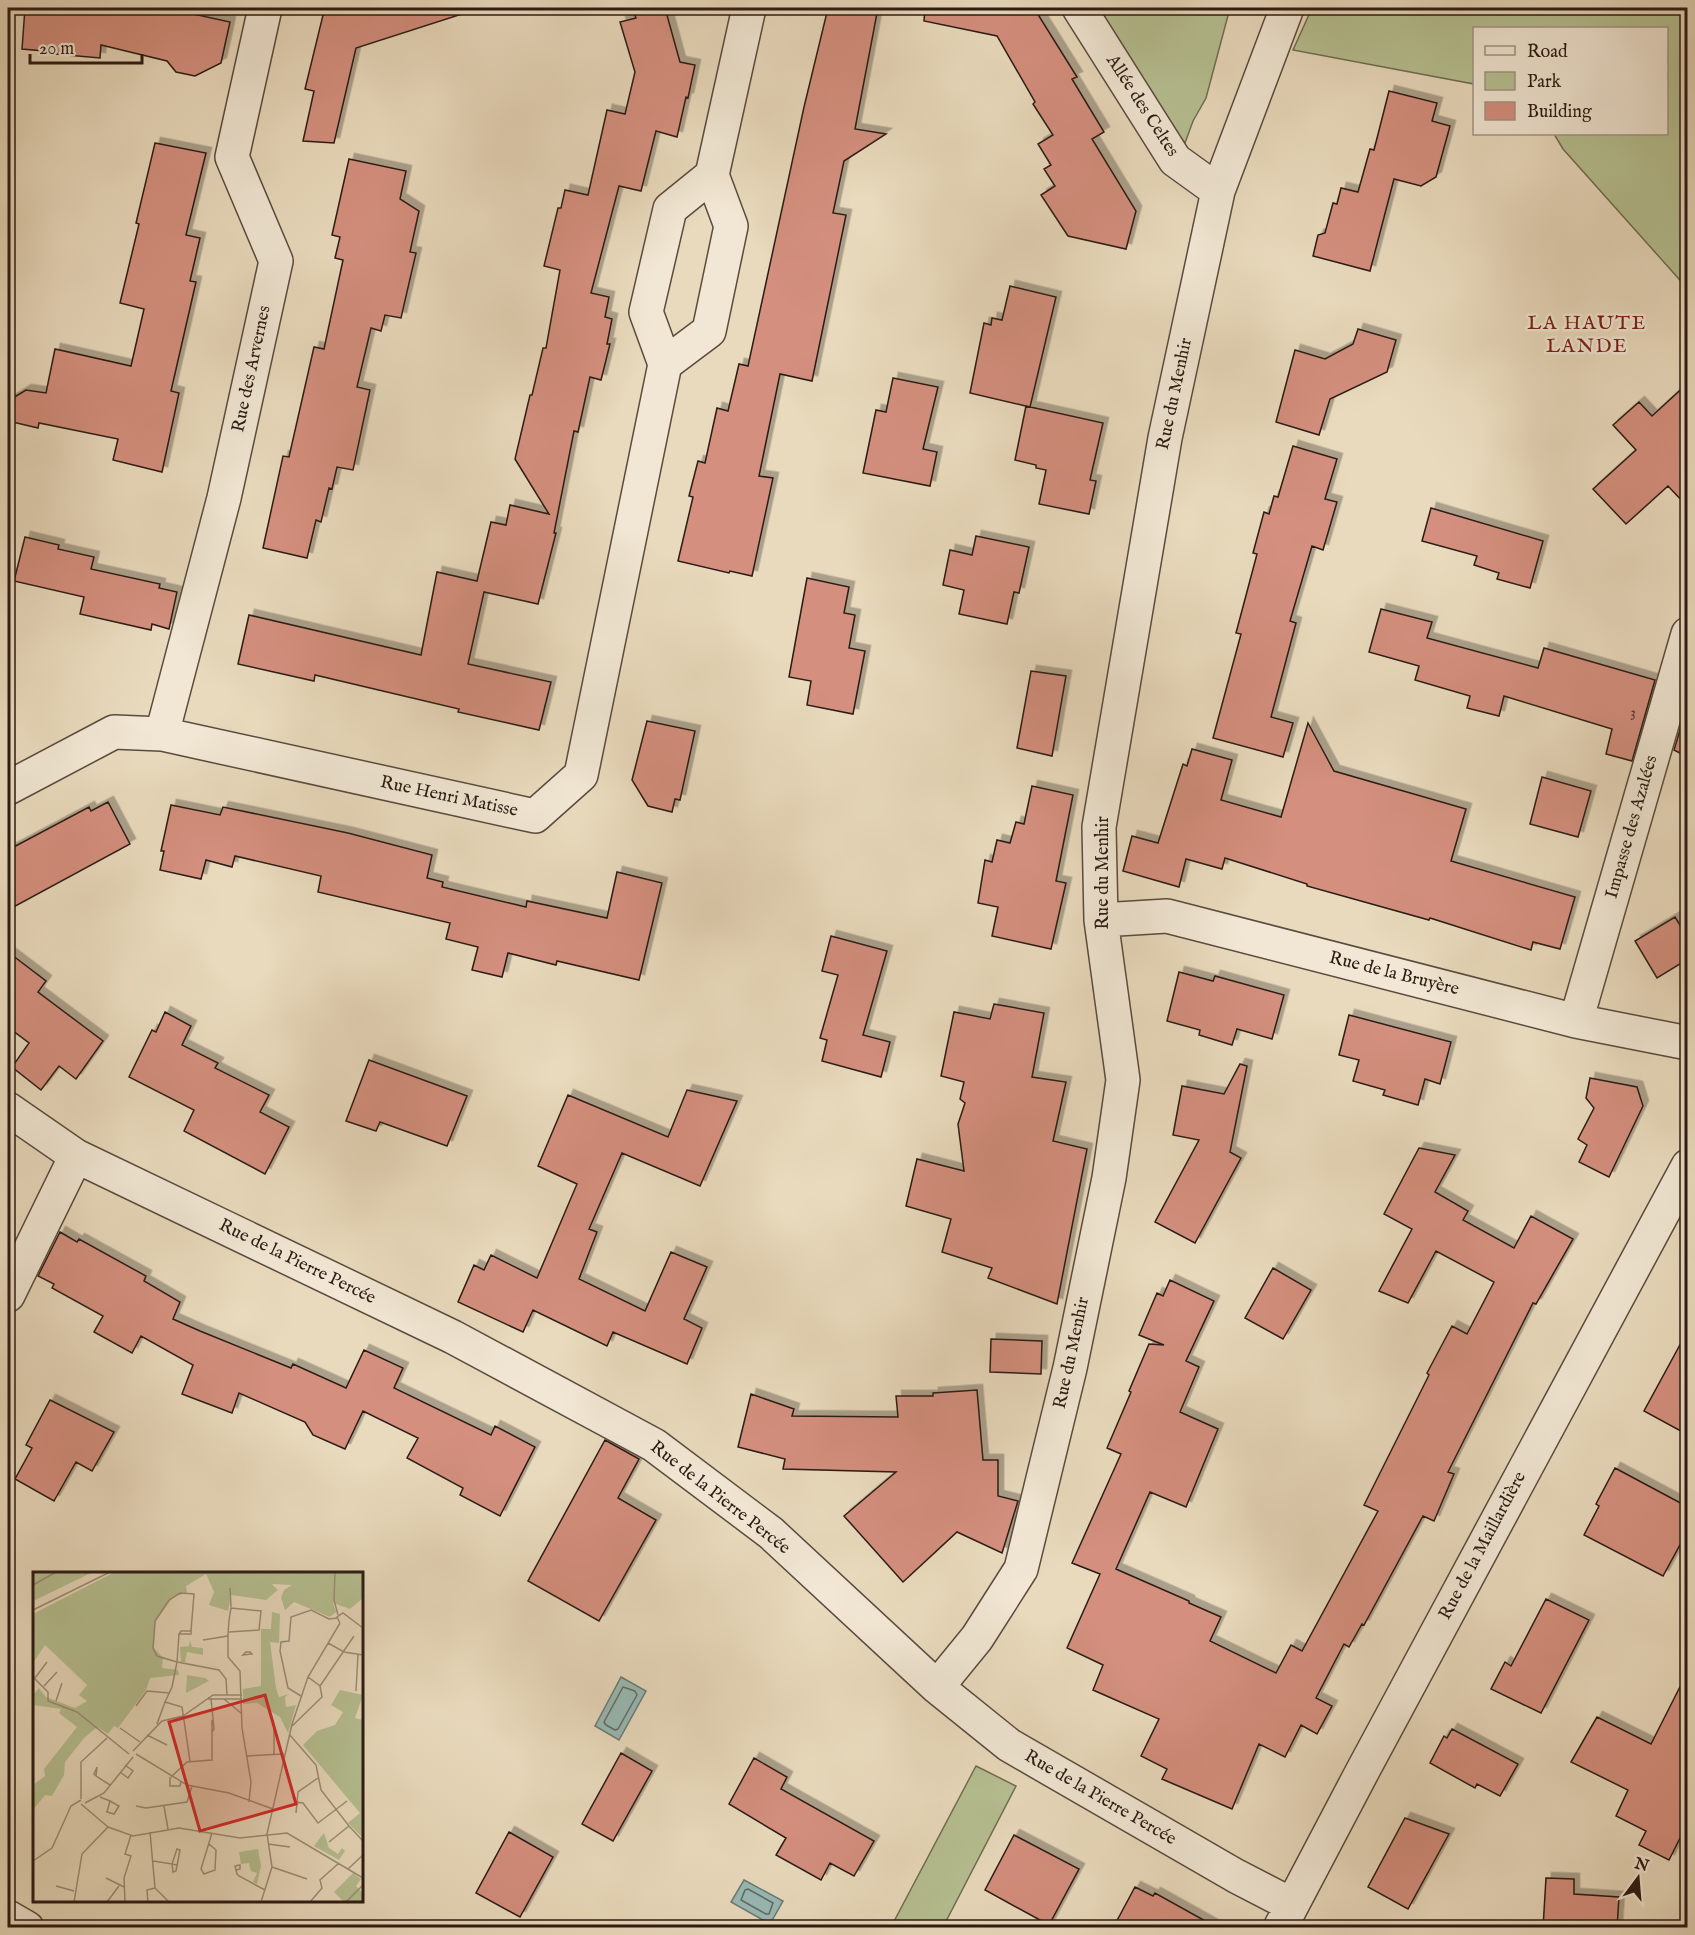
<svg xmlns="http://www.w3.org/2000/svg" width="1695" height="1935" viewBox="0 0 1695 1935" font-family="'IM FELL English',serif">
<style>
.green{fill:#b6c092;stroke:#706e53;stroke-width:1.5}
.water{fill:#98bab6;stroke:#6c7a75;stroke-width:1.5}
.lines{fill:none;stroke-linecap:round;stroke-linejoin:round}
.shore{stroke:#626a65;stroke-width:1.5}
.building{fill:#d48f7e;stroke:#2b1b14;stroke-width:1.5;filter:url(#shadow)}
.minor-casing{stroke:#5a4b3e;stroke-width:36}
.minor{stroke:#f1e7d4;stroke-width:33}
.labels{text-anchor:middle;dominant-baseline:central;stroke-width:5;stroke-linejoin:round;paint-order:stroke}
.number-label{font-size:15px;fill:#55382e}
.street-label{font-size:18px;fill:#2b1b14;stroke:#f1e7d4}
.neighbourhood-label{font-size:20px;letter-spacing:1.5px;fill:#7a1f14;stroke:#f1e7d4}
.inset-road{fill:none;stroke:#9d8e79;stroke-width:1.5}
.view{fill:#d62828;fill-opacity:0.15;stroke:#d62828;stroke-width:3}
.inset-edge{fill:none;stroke:#2b1b14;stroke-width:3}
</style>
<defs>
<filter id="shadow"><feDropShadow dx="5.5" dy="-5.5" stdDeviation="0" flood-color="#0004"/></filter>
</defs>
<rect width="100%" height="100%" fill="#e9dabd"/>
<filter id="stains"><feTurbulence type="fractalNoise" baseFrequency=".00333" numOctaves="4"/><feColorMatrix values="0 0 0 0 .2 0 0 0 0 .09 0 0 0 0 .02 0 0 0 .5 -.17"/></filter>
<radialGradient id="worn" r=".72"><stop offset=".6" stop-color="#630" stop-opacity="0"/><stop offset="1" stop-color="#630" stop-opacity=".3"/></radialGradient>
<!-- green -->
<path class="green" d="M1099,8H1230L1206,98L1193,121L1185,143L1173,128Z
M1312,8H1687V288L1563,149L1554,134H1666V28H1474V84L1293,50Z
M976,1766L1016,1786L943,1927H891Z"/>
<!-- water -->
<path class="water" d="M621,1677L646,1691L619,1740L595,1726Z
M744,1880L783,1901L770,1924L731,1902Z"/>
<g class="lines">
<!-- shore -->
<path class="shore" d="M623,1687L635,1691L637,1695L618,1729L615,1730L606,1725L604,1722Z
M748,1889L773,1903L769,1914H766L741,1900L745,1890Z"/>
</g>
<!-- building -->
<path class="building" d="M25,8H185L184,12L230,22L221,63L195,76L176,72L167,61L101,45L100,58L44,53V51L22,49Z
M346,8H461L462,14L356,48L334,143L303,141L314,91L305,89L323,15Z
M632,8H665L680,62L695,65L688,98L686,97L677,137L656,131L641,191L619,186L591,293L609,297L605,317L612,319L607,344H610L601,380L590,377L578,432L574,431L554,533H556L538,604L484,592L468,664L551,682L539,730L458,712L459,709L315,675L314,681L238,664L249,615L421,655L437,572L477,581L491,522L506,525L510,505L549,514L515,459L530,395H532L543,348H546L560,270L544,266L558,208H561L565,190L588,195L607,110L625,114L635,72L620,22L636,18Z
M828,8H878L855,129L886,134L844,161L833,213L846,215L812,381L780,374L759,476L773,478L752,576L730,571L729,573L678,561L693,497L689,496L698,461L705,463L717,408L728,411L739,364L748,366L804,107Z
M925,8H1034L1077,77L1072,79L1104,132L1092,139L1136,211L1126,249L1068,236L1041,195L1055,186L1044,169L1051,165L1038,144L1053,135L1033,104L1035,102L997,36L924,21Z
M1389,91L1437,103L1432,121L1450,126L1436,177L1421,186L1394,179L1370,271L1313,256L1318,235L1325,233L1333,203L1337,204L1341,188L1358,192L1370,149L1374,150Z
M155,143L206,153L186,235L200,238L190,281L196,282L171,391L179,393L162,472L113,460L118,439L39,423L38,428L8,421V401L26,390L46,393L55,349L131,366L144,309L120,303L139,224L136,223Z
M349,159L406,171L400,199L419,211L410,252L416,253L401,318L385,315L381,331L371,328L357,387L370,390L353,470L337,467L332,489L329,488L321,522L316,520L307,558L263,548L283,456L289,457L314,347L324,349L343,260L335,258L340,237L332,235Z
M1010,286L1056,297L1030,407L970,393L984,323L991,325L992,318L1002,320Z
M1358,329L1396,340L1387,372L1330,399L1319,435L1276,422L1295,350L1325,359L1353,344Z
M893,378L938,387L923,449L937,452L930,486L863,473L876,410L886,412Z
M1688,383V507L1668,486L1626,524L1593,489L1636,450L1613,425L1639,402L1652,416Z
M1026,406L1103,423L1090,480L1096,481L1089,514L1039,504L1046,470L1036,468V465L1015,460Z
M1293,446L1337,459L1325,499L1337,502L1323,550L1312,546L1290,621L1296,623L1271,717L1293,723L1283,757L1213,738L1241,634L1236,633L1257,554L1253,553L1264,512L1269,514L1274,496L1278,497Z
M1431,508L1543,541L1530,588L1497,579L1499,573L1474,565L1477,556L1422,541Z
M976,536L1029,547L1019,593L1014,592L1007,624L959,614L964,590L943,585L950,550L972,555Z
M25,537L59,545L58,549L94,557L91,569L160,584L159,588L177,592L169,629L152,624L151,630L80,614L84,597L14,581Z
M807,578L849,587L844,613L855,615L849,648L865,651L853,714L807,705L811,681L789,677Z
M1381,609L1432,622L1427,638L1538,668L1544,648L1655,680L1632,761L1606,754L1612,729L1504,696L1499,716L1467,708L1470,696L1415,680L1419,666L1369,652Z
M1031,671L1066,676L1052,756L1017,748Z
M1688,703V757L1674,750Z
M647,721L695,731L680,800L675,799L672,812L648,806L632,780Z
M1308,723L1334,771L1466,809L1451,861L1575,897L1560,949L1533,942L1531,950L1430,918L1429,920L1307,886V884L1225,858L1222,869L1186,859L1179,887L1123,871L1132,836L1158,843L1183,764L1187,766L1192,749L1232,760L1221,800L1281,817Z
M1542,777L1591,791L1578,837L1530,824Z
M1032,786L1073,795L1056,881L1066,883L1051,949L992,936L998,907L978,903L985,860L992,862L997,840L1010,843L1016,822L1024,824Z
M108,802L130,844L8,910V850L89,807L91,811Z
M171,805L220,815L223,807L348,833L432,855L427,878L443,882L442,887L526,907L527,901L607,918L617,872L662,883L639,980L557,961L556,965L508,953L502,977L472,970L478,947L446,939L450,923L318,892L321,876L235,856L232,867L206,860L201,879L160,870L164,851H161Z
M1675,917L1688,938V959L1657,978L1635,941Z
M831,936L887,951L863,1035L890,1042L881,1077L822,1061L827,1040L820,1038L838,975L822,971Z
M8,952L46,981L38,992L103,1041L76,1079L59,1066L41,1090L12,1067L29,1043L9,1028L8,1030Z
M1179,972L1213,981L1215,976L1284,995L1272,1039L1237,1029L1232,1045L1199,1035L1200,1030L1167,1021Z
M994,1004L1044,1013L1032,1077L1066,1082L1053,1141L1087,1149L1057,1304L988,1278L992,1268L942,1252L951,1219L906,1206L917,1159L964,1171L958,1124L965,1103L960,1099L964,1082L941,1076L954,1012L990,1019Z
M165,1012L191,1026L182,1045L218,1063L215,1068L269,1095L260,1112L289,1127L265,1174L184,1131L194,1110L129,1077L152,1030L156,1032Z
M1349,1015L1451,1042L1440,1084L1425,1079L1418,1105L1383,1095L1385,1090L1353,1081L1359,1060L1339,1055Z
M369,1060L467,1096L447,1146L380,1122L376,1131L346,1121Z
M1240,1064L1247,1066L1230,1152L1241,1158L1195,1243L1155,1222L1199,1140L1173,1135L1182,1086L1224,1094Z
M1590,1078L1637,1087L1643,1106L1609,1177L1579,1162L1587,1145L1578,1139L1594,1108L1586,1098Z
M687,1090L737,1101L700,1186L622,1153L589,1229L597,1232L579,1279L645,1311L671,1252L707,1267L684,1319L702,1328L687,1364L613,1332L607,1346L533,1310L523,1332L458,1302L474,1265L484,1270L491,1255L537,1278L577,1184L538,1166L568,1095L668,1137Z
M1419,1148L1455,1155L1435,1192L1468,1211L1463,1220L1514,1248L1531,1216L1573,1239L1536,1304L1533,1303L1448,1472L1454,1474L1434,1521L1423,1516L1364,1625L1362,1624L1349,1647L1344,1644L1316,1698L1332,1706L1317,1734L1301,1725L1285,1757L1259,1744L1232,1809L1162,1779L1167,1769L1141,1756L1159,1719L1093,1690L1103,1665L1067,1648L1100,1574L1072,1563L1121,1454L1107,1448L1131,1392L1129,1391L1149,1344L1164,1345L1139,1335L1157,1293L1163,1296L1170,1280L1214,1301L1186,1361L1199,1367L1180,1412L1218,1429L1186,1507L1150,1492L1116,1569L1189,1601V1603L1221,1617L1210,1641L1276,1673L1291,1645L1302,1651L1378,1511L1364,1505L1429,1375L1427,1373L1452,1326L1467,1334L1494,1282L1436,1251L1408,1303L1379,1291L1412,1229L1384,1214Z
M60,1232L77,1242L79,1239L146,1276L144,1281L180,1302L173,1319L200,1331L291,1368L293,1364L346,1388L364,1350L403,1368L394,1388L491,1435L495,1426L535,1447L500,1516L460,1495L463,1488L407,1458L418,1438L363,1411L345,1449L313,1435L305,1422L239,1393L232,1413L182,1394L193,1365L141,1336L132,1353L94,1332L103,1316L52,1288L54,1284L38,1276Z
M1273,1268L1311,1290L1283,1339L1245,1318Z
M1688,1330V1435L1644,1411Z
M991,1339L1042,1341L1041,1374L990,1372Z
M977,1390L983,1460H998V1496L1018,1501L1002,1553L957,1532L903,1582L844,1516L896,1472L783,1469L785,1459L738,1447L751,1394L794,1409L792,1416L898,1417L896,1396H933V1393Z
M50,1400L114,1432L92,1471L76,1462L54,1501L15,1479L32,1448L26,1445Z
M605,1440L639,1459L618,1498L656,1520L599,1621L528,1581Z
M1615,1468L1688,1507V1530L1663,1576L1584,1535L1599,1506L1596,1504Z
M1546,1599L1589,1620L1541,1713L1491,1689L1505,1662L1511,1666Z
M1688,1671V1822L1669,1860L1639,1845L1646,1831L1616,1816L1628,1790L1571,1762L1597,1717L1651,1744Z
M1452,1729L1518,1764L1500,1796L1477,1784L1475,1788L1430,1763L1444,1736L1447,1738Z
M621,1753L652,1771L613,1841L582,1824Z
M754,1758L787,1777L781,1789L874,1841L854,1876L830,1863L821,1880L776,1855L786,1838L729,1804Z
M1405,1818L1449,1834L1408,1909L1368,1887Z
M509,1832L553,1857L520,1917L476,1893Z
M1014,1835L1079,1869L1049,1925L985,1890Z
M1546,1878L1574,1879V1894L1619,1897L1617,1928H1543Z
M1135,1887L1153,1896L1155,1893L1218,1928H1113Z"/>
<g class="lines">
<defs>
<path id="minor" d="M1079,8L1175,160L1218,191
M712,175L670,209L646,312L665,364L709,331L731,226L712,175L749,8
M162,734L224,498L276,261L232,157L265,8
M8,788L114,732L162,734L535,816L581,775L665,364
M1101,920L1167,916L1576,1021L1688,1043
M1576,1021L1688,634
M8,1109L76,1156L453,1337L654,1445L771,1533L937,1687L1009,1745L1236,1876L1292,1905
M8,1295L76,1156
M937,1687L977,1638L1021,1569L1070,1368L1109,1178L1123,1080L1101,920L1099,827L1165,438L1218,191L1287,8
M8,1917L27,1928
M1280,1928L1362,1772L1688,1166"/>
</defs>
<!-- minor casing -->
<use href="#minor" class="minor-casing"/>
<!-- minor -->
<use href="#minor" class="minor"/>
</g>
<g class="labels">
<!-- number labels -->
<g class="number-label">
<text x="1633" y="712">3</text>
</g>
<!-- street labels -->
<g class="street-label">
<text transform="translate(1142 106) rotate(57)">Allée des Celtes</text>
<text transform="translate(252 369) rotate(-78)">Rue des Arvernes</text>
<text transform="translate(1175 394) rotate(-78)">Rue du Menhir</text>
<text transform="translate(449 797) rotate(12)">Rue Henri Matisse</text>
<text transform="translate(1632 827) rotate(-74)">Impasse des Azalées</text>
<text transform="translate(1103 873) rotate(-90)">Rue du Menhir</text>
<text transform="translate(1394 974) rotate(14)">Rue de la Bruyère</text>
<text transform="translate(297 1262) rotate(26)">Rue de la Pierre Percée</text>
<text transform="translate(1072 1353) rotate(-78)">Rue du Menhir</text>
<text transform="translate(720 1498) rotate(38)">Rue de la Pierre Percée</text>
<text transform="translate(1483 1546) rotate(-62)">Rue de la Maillardière</text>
<text transform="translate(1100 1798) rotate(30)">Rue de la Pierre Percée</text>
</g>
<!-- neighbourhood labels -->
<g class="neighbourhood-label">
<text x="1587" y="323">LA HAUTE<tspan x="1587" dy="23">LANDE</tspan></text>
</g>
</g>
<!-- overview -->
<g transform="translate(33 1572)">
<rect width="330" height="330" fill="#e9dabd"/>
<path d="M0,0H60L0,29ZM82,0H330V26L317,37L300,31L303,40L297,45L261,30L252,38L248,26L251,18L259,13L239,12L245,18L233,28L198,23L195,39L176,33L181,20L173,2L153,14L154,21L140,25L123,49L121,76L130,86L129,96L145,98L146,103L117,106L113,118L85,156L81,154L75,162L64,155L51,166L32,190L31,203L19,224L12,223L0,238V213L12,204L11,197L44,155L26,141L28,137L0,133V123L6,116L13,125L42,136L54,129L46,123L54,113L12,73L0,91V42ZM239,40L247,42L246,71L237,70L243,116L246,125L256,122L252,125L253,135L263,133L255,161L247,145L224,131L210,132V117L228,114V57H238ZM157,68L159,75L170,76V83L154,80L152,90H148L147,75L156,74ZM154,103L172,106L176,109L153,121ZM307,118L330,123L322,146L330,148V266L315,251L327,241L270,173L284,159L302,153L310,140L298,133ZM291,261L296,276L305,282L309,276L312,279L306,288L281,274ZM225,277L228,294L224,312L220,310L224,301L218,299L216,291L208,292L206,280ZM320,301L328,307L323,314L330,321V330H311L301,320Z" fill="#b6c092"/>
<path class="inset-road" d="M302,0L301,28L305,43M0,13L23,0M197,16L198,35M0,38L77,0M307,51L304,45L310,41L330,56M148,59H158V62H146ZM146,62L144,90L124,84L120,76L122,49L136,28L147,21L161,22L158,59M195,64V62L196,48L198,36L228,39L226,58L196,60M170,68L195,64V85L207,99L209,156L218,210L216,230M295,71L311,80L330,83M213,80H217L219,82L210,83ZM0,105L15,120V129L44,140L96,182M2,106L14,90M11,114L24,100M287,114L321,64M323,119L325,83M268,124L255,116L247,79L248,70L256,69L258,45L278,38L296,47L304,46M178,126L181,157L179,160V148M175,127H209M191,127L208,141M23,129L29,111M132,130L139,115L144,90L186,98L193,107L194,123M103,134L114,119L137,121M124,152L132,130L149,135L157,189M241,153V182M258,155L289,125L287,114L275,105M87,156L107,170M256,162L283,193L288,218L316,254M114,163L134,173M100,179L129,149L150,144L180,123H209M103,182L154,213L196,221L240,237M213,184L251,182M87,200L95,206L100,199L92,193M63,204L64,195L61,202L63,204L77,213M137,205V214H147L148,210M138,205L154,190L179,188V160M67,225L77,229L86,234L81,242L74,240L77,229M48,227V190L74,166M263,230L270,231L285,251L314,229M52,231L71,221L100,185M103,234L113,236L154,230L159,214M131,234L135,257M263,241L265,220L285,206M75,255L100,264L146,256L207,266L254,261L330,306M117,260L122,316L136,330M296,270L316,254L330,269M176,272L183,278L182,298L171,302L168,297L179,261M235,272L257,275M0,289L19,276L38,234L48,228M120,289L139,292L144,277L147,278L143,299L140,300L139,292L144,293M239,295L274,307M315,297L330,283M203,298L207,297V293L202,294L204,302L206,304L232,318M73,306L91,315M23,314L41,319M41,330L49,282L75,255L48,232M74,330L86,314M92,330L91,306L98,284L92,282L98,263M115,330L114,318L122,316M228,330L239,295L234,262L259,152L275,105L307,51M277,330L289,316L287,308L306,291M313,330L330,313"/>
<path class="view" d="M232,123L263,232L167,259L136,150Z"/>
<rect width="330" height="330" class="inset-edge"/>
</g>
<!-- margin -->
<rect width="1695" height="1935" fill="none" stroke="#e9dabd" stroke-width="30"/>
<rect x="9" y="9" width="1677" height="1917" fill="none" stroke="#2b1b14" stroke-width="3"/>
<rect x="15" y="15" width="1665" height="1905" fill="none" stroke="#2b1b14" stroke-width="1.5"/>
<!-- legend -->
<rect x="1473" y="27" width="195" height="108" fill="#f1e7d4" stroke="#a29587" stroke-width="1.5"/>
<rect x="1485" y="46" width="30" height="9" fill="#f1e7d4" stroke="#a29587" stroke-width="1.5"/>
<text x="1527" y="57" font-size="18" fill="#2b1b14">Road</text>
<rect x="1485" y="72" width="30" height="18" fill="#b6c092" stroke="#a29587" stroke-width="1.5"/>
<text x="1527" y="87" font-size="18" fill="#2b1b14">Park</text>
<rect x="1485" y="102" width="30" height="18" fill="#d48f7e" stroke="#a29587" stroke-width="1.5"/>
<text x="1527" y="117" font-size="18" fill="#2b1b14">Building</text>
<!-- north arrow -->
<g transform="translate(1638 1878) rotate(16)" stroke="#f1e7d4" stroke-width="4.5" paint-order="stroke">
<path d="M0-4.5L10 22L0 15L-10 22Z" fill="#2b1b14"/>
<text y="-9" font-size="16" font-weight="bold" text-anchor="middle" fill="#2b1b14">N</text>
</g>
<!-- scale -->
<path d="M30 54v9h112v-9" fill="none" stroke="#2b1b14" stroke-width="3"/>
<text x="39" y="54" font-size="18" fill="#2b1b14" stroke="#f1e7d4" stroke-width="4.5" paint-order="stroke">20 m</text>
<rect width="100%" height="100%" filter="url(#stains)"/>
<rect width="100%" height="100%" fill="url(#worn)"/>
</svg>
